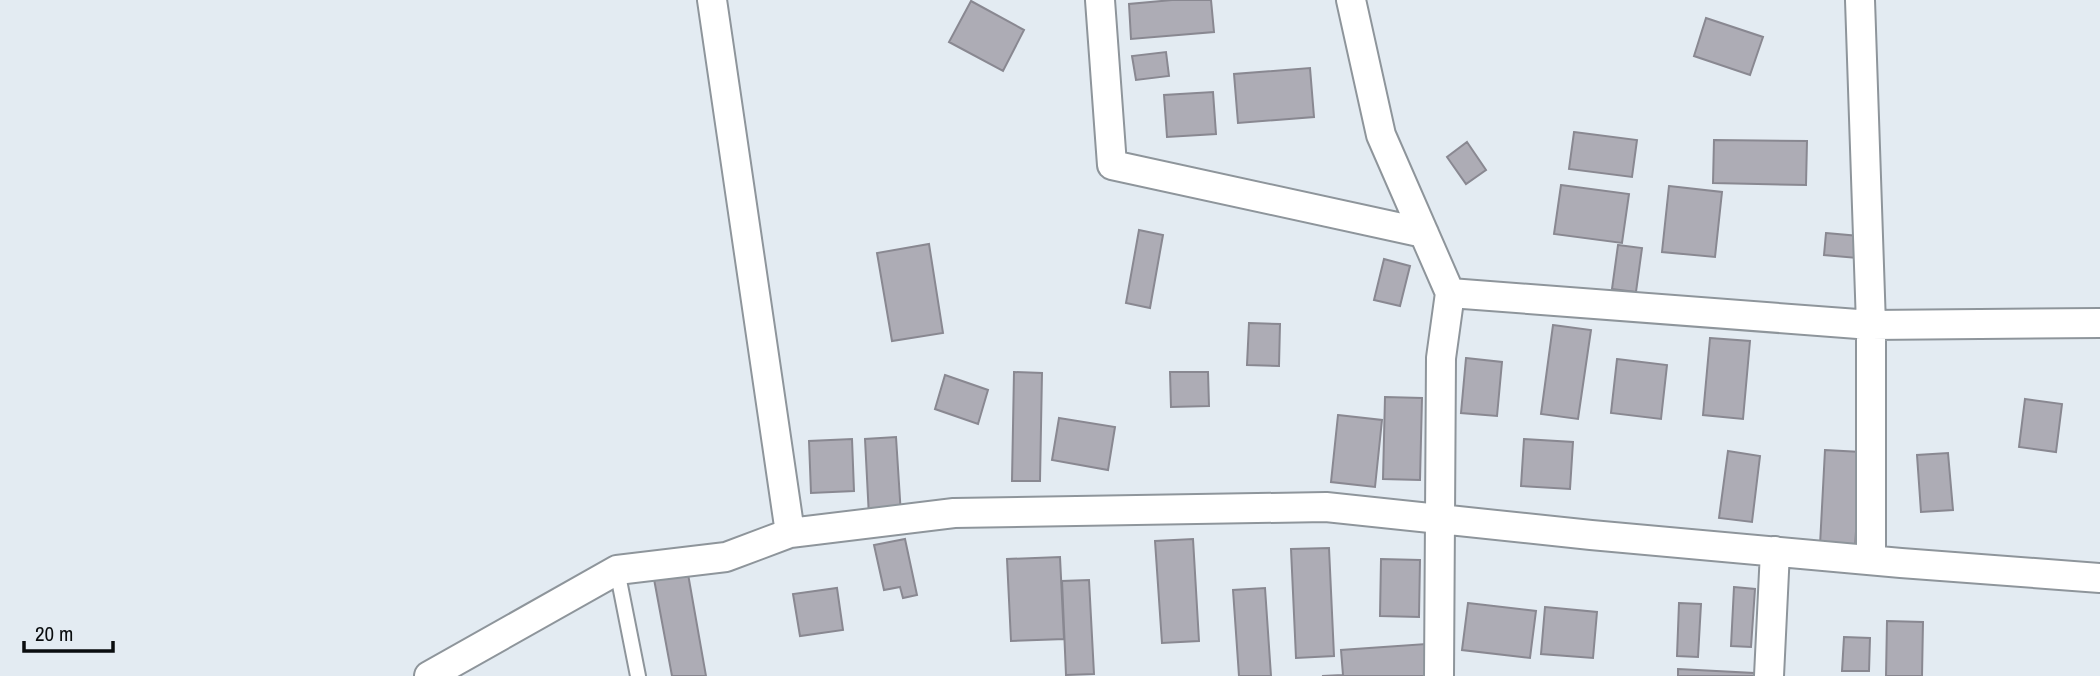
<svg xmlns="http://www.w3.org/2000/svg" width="2100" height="676" viewBox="0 0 2100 676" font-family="'Archivo Narrow',sans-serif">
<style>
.building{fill:#adacb5;stroke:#898891;stroke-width:2}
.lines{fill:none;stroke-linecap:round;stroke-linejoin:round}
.service-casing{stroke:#8e959b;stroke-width:18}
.minor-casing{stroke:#8e959b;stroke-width:32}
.service{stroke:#fff;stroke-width:14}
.minor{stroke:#fff;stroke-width:28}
</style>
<rect width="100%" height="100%" fill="#e3ebf2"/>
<!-- building -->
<path class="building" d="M1172,0H1211L1214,32L1131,39L1129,4Z
M971,1L1024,30L1003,71L949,42Z
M1706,18L1763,37L1750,75L1694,56Z
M1166,52L1169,76L1136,80L1132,56Z
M1310,68L1314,117L1238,123L1234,74Z
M1213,92L1216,134L1167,137L1164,95Z
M1574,132L1637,140L1632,177L1569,169Z
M1714,140L1807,141L1806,185L1713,183Z
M1467,142L1486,170L1466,184L1447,157Z
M1561,185L1629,194L1622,243L1554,234Z
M1669,186L1722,192L1715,257L1662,252Z
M1139,230L1163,235L1150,308L1126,303Z
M1826,233L1859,236L1857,258L1824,255Z
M929,244L943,333L892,341L877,253Z
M1618,245L1642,248L1636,292L1612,289Z
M1384,259L1410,266L1400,306L1374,300Z
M1249,323L1280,324L1279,366L1247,365Z
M1553,325L1591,330L1578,419L1541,414Z
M1710,338L1750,341L1743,419L1703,415Z
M1466,358L1502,362L1497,416L1461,413Z
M1617,359L1667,365L1661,419L1611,413Z
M1014,372L1042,373L1040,481H1012Z
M1170,372H1208L1209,406L1171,407Z
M945,375L988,390L978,424L935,409Z
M1385,397L1422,398L1420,480L1383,479Z
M2025,399L2062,404L2056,452L2019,447Z
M1338,415L1382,420L1375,487L1331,482Z
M1059,418L1115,427L1108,470L1052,460Z
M896,437L901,515L869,517L865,439Z
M852,439L854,491L811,493L809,441Z
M1524,439L1573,442L1570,489L1521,486Z
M1825,450L1861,452L1855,547L1820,545Z
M1728,451L1760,456L1752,522L1719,518Z
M1948,453L1953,510L1921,512L1917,455Z
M905,539L917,595L903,598L900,587L884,590L874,545Z
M1193,539L1199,641L1162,643L1155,541Z
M1329,548L1334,656L1296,658L1291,549Z
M1060,557L1064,639L1011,641L1007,559Z
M1381,559L1420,560L1419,617L1380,616Z
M688,574L706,676H672L654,579Z
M1089,580L1094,674L1066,675L1062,581Z
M1734,587L1755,589L1751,647L1731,646Z
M837,588L843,630L800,636L793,594Z
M1265,588L1271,676H1239L1233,590Z
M1468,603L1536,611L1530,658L1462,650Z
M1679,603L1701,604L1698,657L1677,656Z
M1545,607L1597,612L1593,658L1541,654Z
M1887,621L1923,622L1922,676H1886Z
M1844,637L1870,638L1869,671H1842Z
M1426,644L1429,676H1322L1343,675L1341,650Z
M1678,669L1754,673V676H1678Z"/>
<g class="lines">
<defs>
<path id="service" d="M617,570L638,676"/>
<path id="minor" d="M712,0L790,533
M1100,0L1112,165L1424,233
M1351,0L1381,135L1450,293L1441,358L1439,676
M1860,0L1871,325V559
M1450,293L1871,325L2100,323
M429,676L617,570L726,557L790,533L954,513L1326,507L1591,535L1901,563L2100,578
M1769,676L1775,551"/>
</defs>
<!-- service casing -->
<use href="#service" class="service-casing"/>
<!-- minor casing -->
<use href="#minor" class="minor-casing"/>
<!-- service -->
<use href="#service" class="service"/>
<!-- minor -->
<use href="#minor" class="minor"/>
</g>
<!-- scale -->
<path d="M24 641v10h89v-10" fill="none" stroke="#0a0d0f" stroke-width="3.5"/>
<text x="35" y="641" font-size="21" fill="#0a0d0f" stroke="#e3ebf2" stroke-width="5" paint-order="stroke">20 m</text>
</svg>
